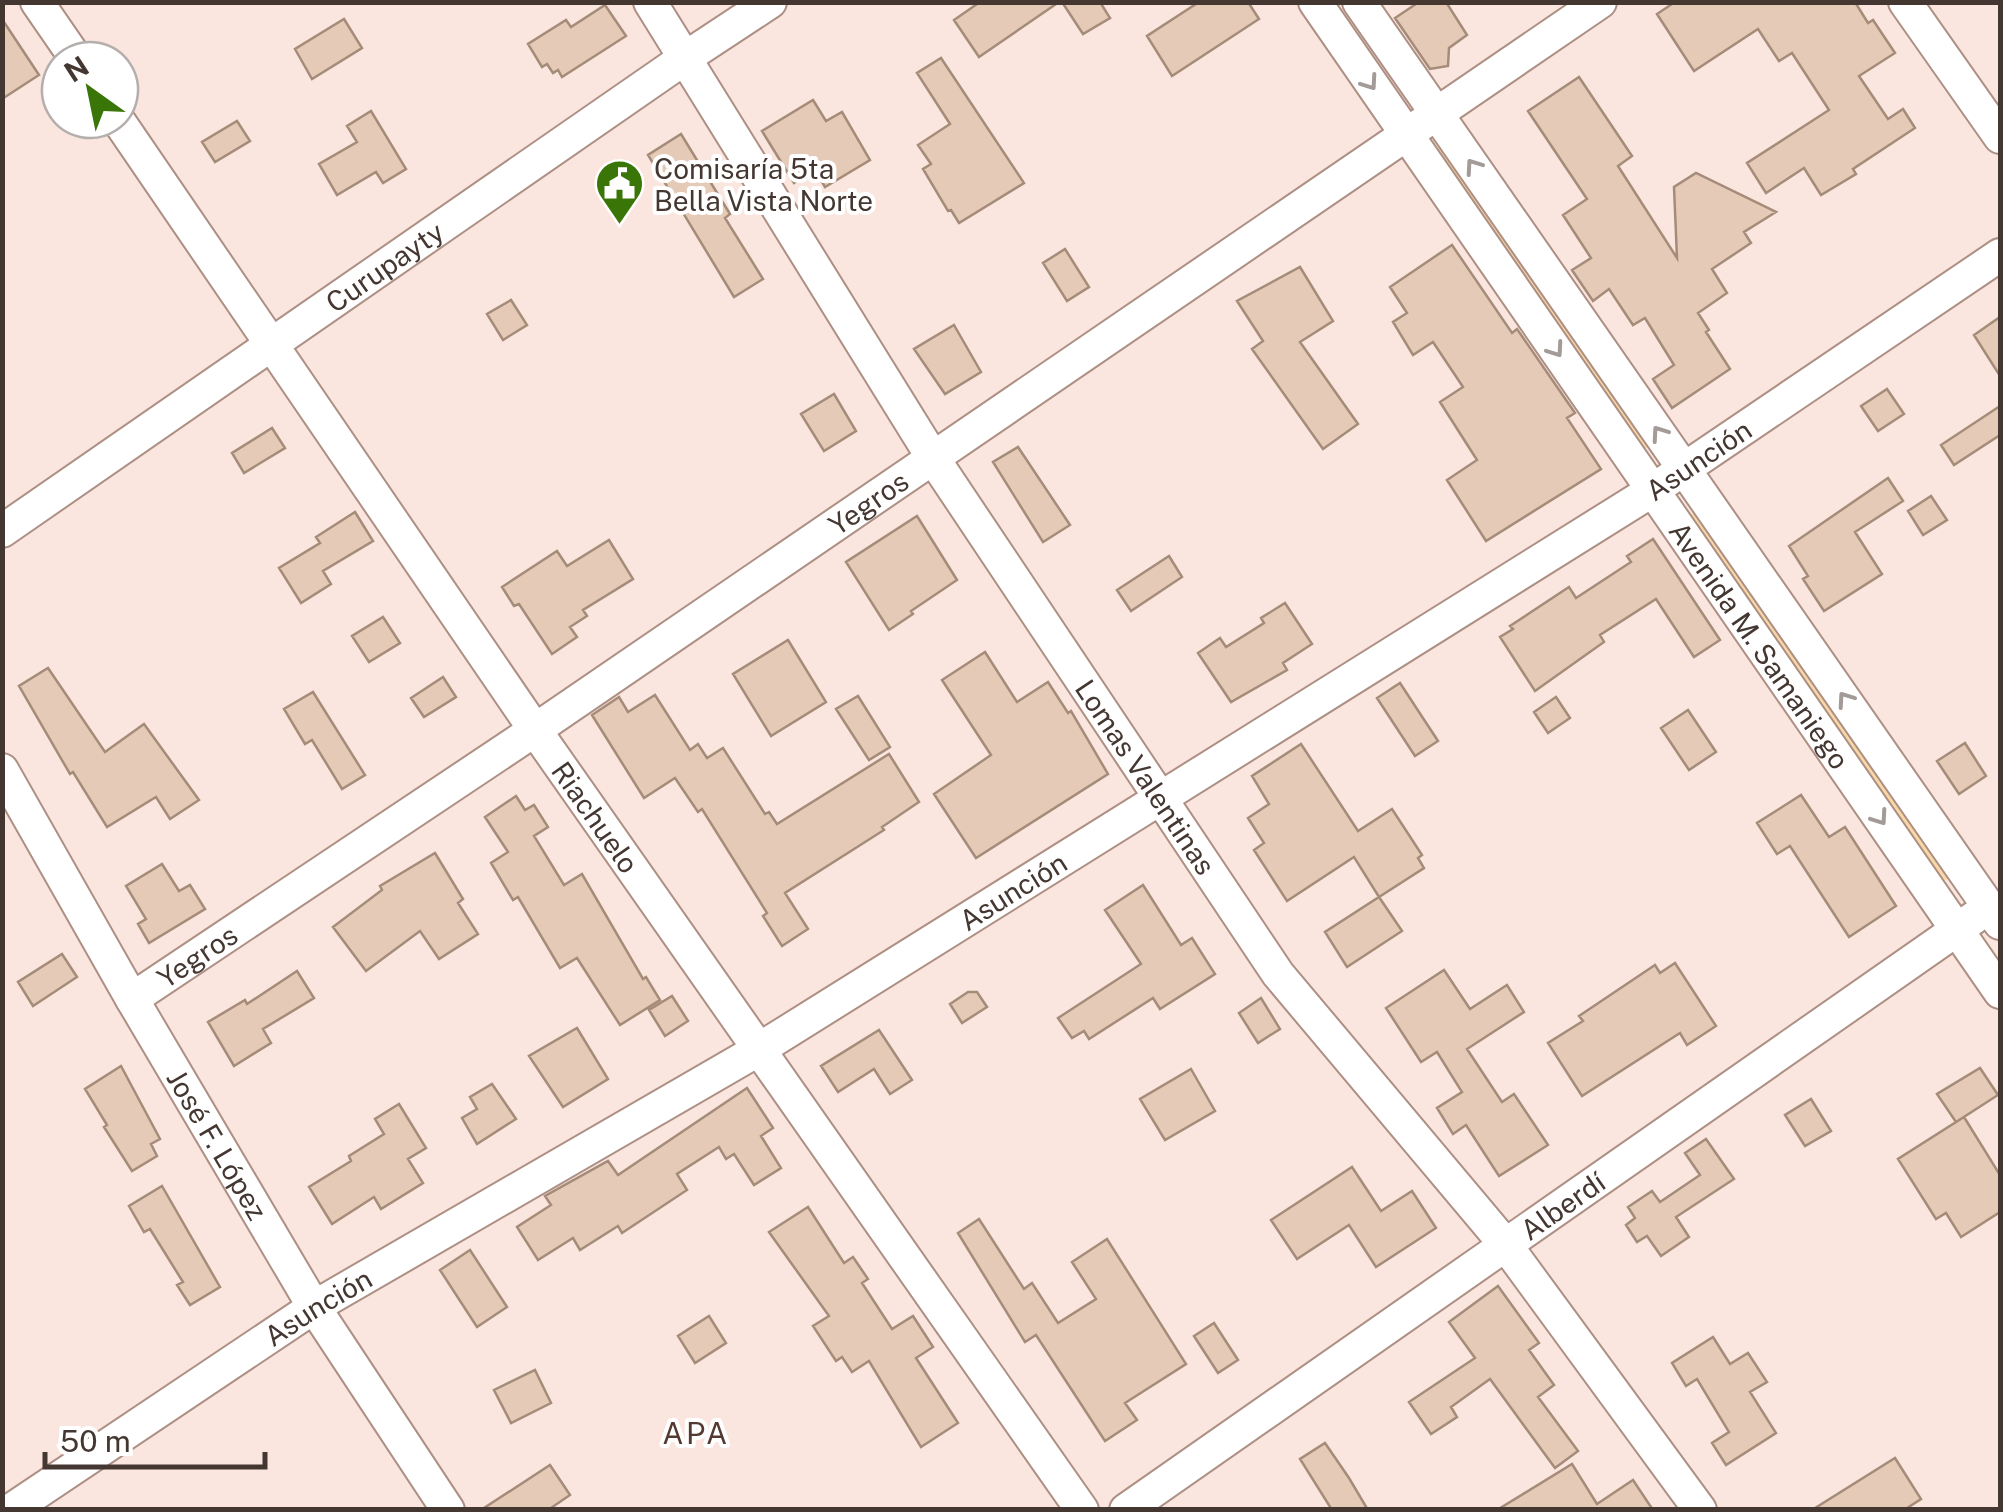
<svg xmlns="http://www.w3.org/2000/svg" width="2003" height="1512" viewBox="0 0 2003 1512" font-family="'Public Sans',sans-serif">
<style>
.green{fill:#f8d8a5}
.building{fill:#e5cbb7;stroke:#a58c79;stroke-width:2.5}
.lines{fill:none;stroke-linecap:round;stroke-linejoin:round}
.minor-casing{stroke:#ad8f84;stroke-width:36}
.minor{stroke:#fff;stroke-width:32}
.oneway{stroke:#a29b98}
.labels{text-anchor:middle;dominant-baseline:central;stroke-width:8;stroke-linejoin:round;paint-order:stroke}
.poi-label{font-size:28px;fill:#443732;stroke:#fff;text-anchor:start}
.street-label{font-size:28px;fill:#443732;stroke:#fff}
.neighbourhood-label{font-size:30px;letter-spacing:2.5px;fill:#53392f;stroke:#fff}
</style>
<rect width="100%" height="100%" fill="#fae6df"/>
<!-- green -->
<path class="green" d="M1440,146L1651,444L1649,447L1642,449L1435,152Z
M1697,510L1950,875L1948,879L1942,881L1689,516Z"/>
<!-- building -->
<path class="building" d="M980,2H1059L979,57L954,20Z
M1062,2H1100L1110,18L1083,34Z
M1199,2H1248L1259,19L1172,76L1147,36Z
M1419,2H1446L1467,35L1449,48L1448,66L1430,69L1395,18Z
M1675,2H1855L1868,23L1873,20L1895,53L1859,76L1888,119L1903,109L1915,128L1853,169L1856,174L1821,195L1804,168L1766,193L1747,163L1829,110L1792,53L1779,61L1758,29L1694,71L1657,14Z
M605,5L626,36L562,77L558,70L553,73L547,64L542,67L528,44L566,20L571,27Z
M2,19L39,75L2,99Z
M344,19L362,48L312,79L295,49Z
M941,58L1024,183L959,223L951,210L948,211L923,169L931,164L918,145L950,124L917,73Z
M1579,77L1632,156L1618,166L1677,258L1674,187L1696,173L1776,212L1744,232L1751,243L1712,269L1727,293L1698,313L1709,330L1706,332L1730,369L1672,408L1653,379L1674,365L1645,318L1633,325L1609,289L1593,301L1572,270L1591,258L1563,215L1587,199L1528,111Z
M813,100L826,121L842,112L870,160L825,187L815,170L794,183L762,131Z
M371,111L406,169L383,183L376,172L337,195L319,164L357,142L347,126Z
M237,121L250,141L215,162L202,142Z
M681,134L730,214L725,218L763,279L734,297L648,155Z
M1452,245L1512,333L1517,329L1575,413L1567,418L1601,469L1486,541L1447,480L1477,460L1440,402L1463,387L1433,342L1413,355L1393,322L1407,313L1390,287Z
M1065,249L1089,287L1067,301L1043,263Z
M1300,267L1333,321L1300,342L1358,424L1323,449L1252,349L1263,341L1237,301Z
M511,300L527,325L503,340L487,314Z
M2000,317V376L1974,335Z
M954,325L981,372L945,394L914,349Z
M1887,389L1904,414L1878,431L1861,406Z
M834,394L856,431L824,451L801,414Z
M2000,406V435L1954,465L1941,445Z
M272,428L285,448L244,473L232,453Z
M1018,447L1070,525L1043,542L993,462Z
M1888,478L1903,501L1855,532L1882,574L1824,611L1803,579L1808,576L1789,546Z
M1931,496L1947,520L1923,535L1908,511Z
M355,512L373,541L323,571L331,584L301,603L279,568L320,543L316,537Z
M917,516L957,580L911,611L913,614L889,630L846,562Z
M1653,539L1720,640L1694,657L1656,599L1600,635L1604,642L1535,691L1500,637L1513,629L1510,626L1569,587L1576,598L1631,562L1627,556Z
M609,540L633,579L583,610L587,616L570,627L577,637L552,654L519,604L514,606L502,587L557,551L567,566Z
M1169,556L1182,577L1131,611L1117,590Z
M1285,603L1312,644L1283,663L1287,670L1231,702L1198,653L1220,638L1226,647L1264,623L1261,618Z
M383,617L400,643L369,662L352,636Z
M788,640L826,702L771,736L733,674Z
M985,652L1017,702L1048,682L1068,713L1071,711L1108,774L976,858L934,794L991,755L942,680Z
M48,668L105,752L144,724L199,800L170,819L156,797L107,827L73,772L70,774L19,686Z
M443,677L456,697L424,717L411,698Z
M1400,683L1438,741L1415,756L1377,698Z
M313,692L365,775L342,789L312,740L305,744L284,709Z
M655,695L690,750L698,744L707,758L723,748L765,814L769,812L777,824L889,754L919,802L882,827L884,830L785,893L808,929L782,946L763,916L767,913L702,809L698,812L675,778L644,798L592,715L619,697L628,712Z
M858,696L890,747L869,760L836,709Z
M1556,697L1570,718L1548,733L1534,712Z
M1688,710L1716,752L1689,770L1661,728Z
M1965,743L1986,776L1959,794L1937,761Z
M1301,744L1358,831L1392,809L1422,855L1418,858L1424,868L1379,897L1354,857L1287,901L1254,850L1264,843L1248,818L1269,804L1252,776Z
M1801,795L1829,837L1845,827L1896,906L1849,937L1790,846L1777,854L1757,823Z
M516,796L525,810L534,805L548,827L534,836L564,885L582,874L643,979L646,977L660,1000L620,1025L577,958L560,968L518,897L513,900L491,863L508,852L485,817Z
M435,853L463,899L458,903L478,934L439,959L420,931L366,971L333,927L382,890L380,886Z
M162,864L179,891L190,885L205,909L149,943L138,924L146,919L126,886Z
M1143,885L1181,945L1192,938L1215,974L1160,1009L1153,998L1089,1039L1084,1031L1072,1038L1058,1018L1141,964L1105,910Z
M1379,897L1402,931L1347,967L1325,932Z
M62,954L77,977L33,1006L18,982Z
M1675,963L1716,1026L1687,1045L1680,1033L1582,1096L1548,1043L1583,1021L1579,1016L1655,965L1660,973Z
M1444,970L1470,1009L1507,985L1524,1012L1467,1049L1502,1102L1514,1094L1548,1145L1499,1176L1466,1125L1453,1134L1437,1108L1462,1092L1437,1052L1421,1062L1386,1008Z
M297,971L314,998L263,1029L271,1043L234,1066L208,1022L245,1000L247,1004Z
M968,992H977L987,1007L962,1023L950,1004Z
M672,996L688,1021L665,1036L649,1010Z
M1261,998L1280,1029L1258,1043L1239,1013Z
M577,1028L608,1079L563,1107L529,1056Z
M879,1030L912,1080L890,1094L874,1069L838,1092L821,1066Z
M121,1066L160,1139L151,1144L157,1156L132,1171L104,1127L107,1125L85,1089Z
M1980,1068L1998,1095L1956,1122L1937,1094Z
M1191,1069L1215,1111L1165,1140L1140,1099Z
M492,1084L516,1119L477,1144L462,1118L477,1109L470,1097Z
M747,1088L773,1128L761,1136L781,1168L754,1185L734,1154L726,1159L719,1147L677,1174L687,1190L622,1233L618,1226L580,1250L573,1238L538,1260L517,1227L551,1205L545,1196L608,1161L618,1175Z
M1811,1099L1831,1131L1805,1146L1785,1115Z
M399,1104L426,1148L408,1159L423,1183L381,1209L374,1197L332,1224L309,1187L351,1161L349,1156L384,1134L375,1119Z
M1964,1117L2000,1175V1212L1961,1237L1946,1213L1936,1219L1898,1159Z
M1706,1139L1734,1179L1676,1217L1689,1237L1661,1256L1647,1236L1637,1242L1626,1225L1635,1218L1628,1207L1652,1191L1660,1202L1700,1175L1685,1153Z
M1352,1167L1381,1211L1412,1191L1436,1228L1376,1267L1349,1225L1297,1259L1271,1220Z
M162,1186L220,1287L190,1305L177,1285L183,1282L150,1229L144,1232L129,1206Z
M808,1207L844,1263L853,1257L868,1279L862,1283L892,1329L913,1316L933,1347L916,1358L958,1423L921,1447L869,1361L852,1372L842,1357L836,1361L813,1326L829,1316L769,1232Z
M979,1219L1024,1289L1032,1283L1058,1323L1096,1299L1072,1262L1107,1239L1186,1364L1125,1403L1137,1420L1105,1441L1036,1335L1025,1342L958,1233Z
M470,1250L507,1307L477,1327L440,1270Z
M1498,1286L1539,1343L1529,1350L1554,1385L1538,1397L1578,1451L1555,1468L1490,1379L1451,1407L1457,1417L1431,1434L1409,1402L1475,1358L1449,1322Z
M709,1316L726,1343L695,1363L678,1336Z
M1214,1323L1238,1360L1218,1373L1194,1336Z
M1713,1337L1730,1364L1748,1353L1767,1382L1750,1392L1776,1433L1726,1465L1712,1443L1729,1432L1697,1379L1686,1386L1672,1363Z
M535,1370L551,1403L511,1423L494,1390Z
M1325,1443L1349,1478L1368,1510H1332L1300,1459Z
M1895,1458L1921,1499L1904,1510H1812Z
M1572,1464L1597,1504L1633,1480L1653,1510H1497Z
M550,1465L570,1495L548,1510H481Z"/>
<g class="lines">
<defs>
<g id="minor">
<path d="M37,2L77,60"/>
<path id="s1" d="M650,2L933,458L1278,974L1505,1244L1700,1510"/>
<path id="s2" d="M1315,2L2000,992"/>
<path d="M1359,2L2000,923"/>
<path d="M1905,2L2000,137"/>
<path id="s3" d="M118,120L535,730L1082,1510"/>
<path id="s4" d="M2,531L685,58L770,2"/>
<path id="s5" d="M2,770L132,999L314,1307L448,1510"/>
<path id="s6" d="M132,999L535,730L1600,2"/>
<path id="s7" d="M11,1510L314,1307L758,1050L1653,490L2000,255"/>
<path id="s8" d="M1126,1510L1975,917"/>
</g>
</defs>
<!-- minor casing -->
<use href="#minor" class="minor-casing"/>
<!-- minor -->
<use href="#minor" class="minor"/>
</g>
<!-- one-way arrows -->
<defs><path id="oneway-chevron" d="M-2-3.5L2.5 0L-2 3.5" fill="none" stroke-width="1.6" stroke-linecap="round" stroke-linejoin="round" transform="scale(2.5)"/></defs>
<g class="oneway">
<use href="#oneway-chevron" transform="translate(1370 83) rotate(55)"/>
<use href="#oneway-chevron" transform="translate(1473 166) rotate(-125)"/>
<use href="#oneway-chevron" transform="translate(1556 350) rotate(55)"/>
<use href="#oneway-chevron" transform="translate(1659 433) rotate(-125)"/>
<use href="#oneway-chevron" transform="translate(1845 699) rotate(-125)"/>
<use href="#oneway-chevron" transform="translate(1880 818) rotate(55)"/>
</g>
<!-- icons -->
<defs>
<symbol id="civic-pin" viewBox="-11 -11 22 30"><path d="M0 17L-7.5 6A9.5 9.5 0 1 1 7.5 6Z" fill="#3a7508" stroke="#fff"/><path d="M-.6-6.5H3V-4.5H.6V-3L4-1V1h2V6H-6V1h2V-1L-.6-3ZM-1.2 2.5V6h2.4V2.5Z" fill="#fff"/></symbol>
</defs>
<g fill-rule="evenodd">
<use href="#civic-pin" x="592" y="156" width="55" height="75"/>
</g>
<g class="labels">
<!-- poi labels -->
<g class="poi-label">
<text x="654" y="168">Comisaría 5ta<tspan x="654" dy="32">Bella Vista Norte</tspan></text>
</g>
<!-- street labels -->
<g class="street-label">
<text stroke="none"><textPath href="#s4" startOffset="465">Curupayty</textPath></text>
<text stroke="none"><textPath href="#s7" startOffset="1988">Asunción</textPath></text>
<text stroke="none"><textPath href="#s6" startOffset="888">Yegros</textPath></text>
<text stroke="none"><textPath href="#s2" startOffset="782">Avenida M. Samaniego</textPath></text>
<text stroke="none"><textPath href="#s1" startOffset="920">Lomas Valentinas</textPath></text>
<text stroke="none"><textPath href="#s3" startOffset="845">Riachuelo</textPath></text>
<text stroke="none"><textPath href="#s7" startOffset="1178">Asunción</textPath></text>
<text stroke="none"><textPath href="#s6" startOffset="78">Yegros</textPath></text>
<text stroke="none"><textPath href="#s5" startOffset="432">José F. López</textPath></text>
<text stroke="none"><textPath href="#s8" startOffset="532">Alberdí</textPath></text>
<text stroke="none"><textPath href="#s7" startOffset="368">Asunción</textPath></text>
</g>
<!-- neighbourhood labels -->
<g class="neighbourhood-label">
<text x="696" y="1433">APA</text>
</g>
</g>
<!-- border -->
<rect width="2003" height="1512" fill="none" stroke="#443732" stroke-width="10"/>
<!-- north arrow -->
<g transform="translate(90 90) rotate(327)"><circle r="48" fill="#ffffff" stroke="#b4afad" stroke-width="2.5"/>
<path d="M0-8L18 38L0 25L-18 38Z" fill="#3a7508"/>
<text y="-15" font-size="28" font-weight="bold" text-anchor="middle" fill="#443732">N</text>
</g>
<!-- scale -->
<path d="M45 1452v15h220v-15" fill="none" stroke="#443732" stroke-width="5"/>
<text x="60" y="1452" font-size="30" fill="#443732" stroke="#ffffff" stroke-width="8" paint-order="stroke">50 m</text>
</svg>
